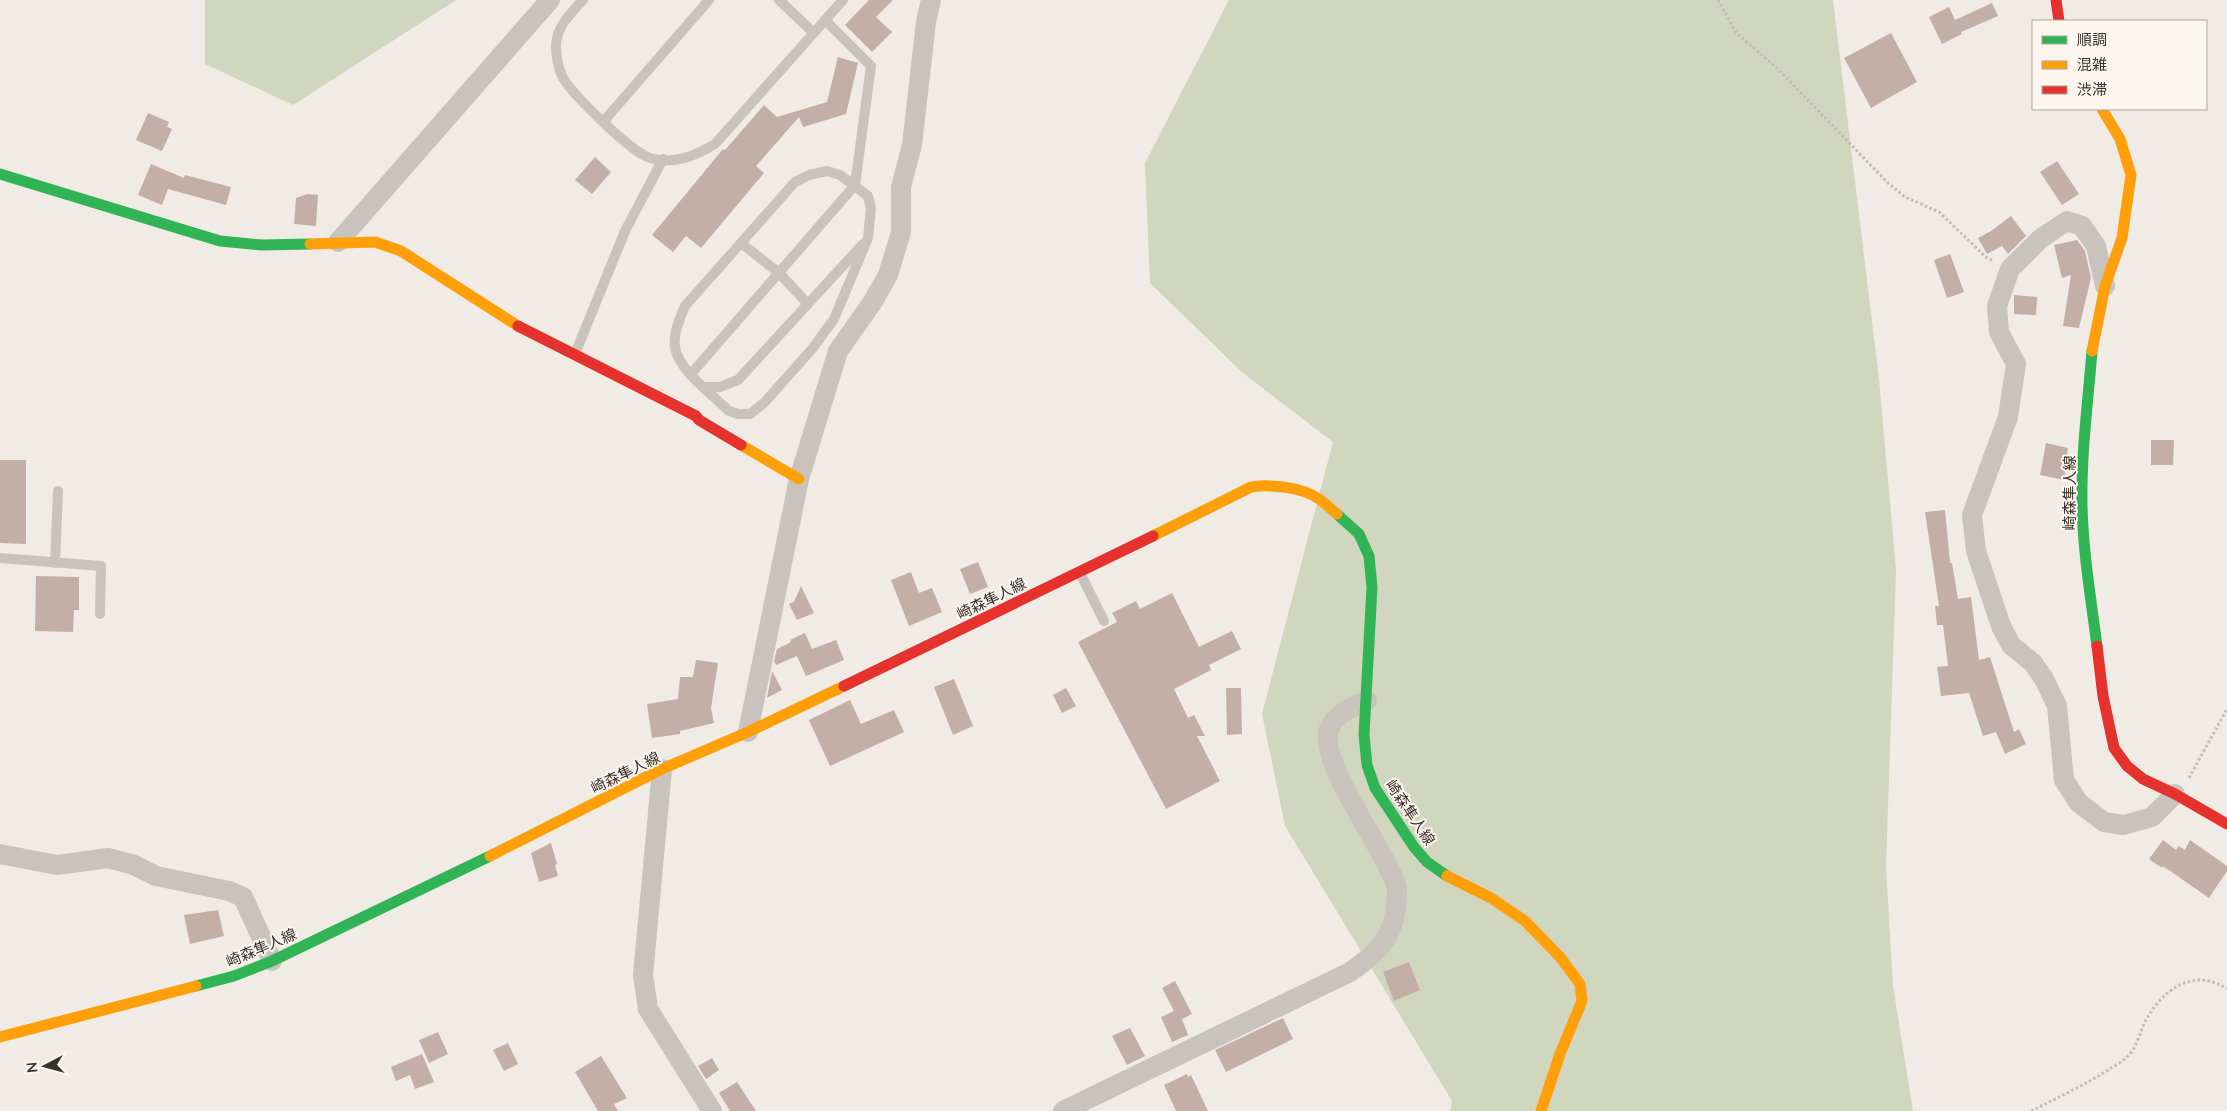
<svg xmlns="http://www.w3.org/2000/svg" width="2227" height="1111" viewBox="0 0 2227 1111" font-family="Lato,'Noto Sans JP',sans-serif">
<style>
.green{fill:#d1d6bf}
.building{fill:#c3afa7}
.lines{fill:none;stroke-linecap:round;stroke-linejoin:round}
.path{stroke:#c2bbb6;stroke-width:3;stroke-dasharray:2.5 2.5;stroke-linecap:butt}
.lane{stroke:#c9c3be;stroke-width:10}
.street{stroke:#c9c3be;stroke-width:20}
.fast{stroke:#30b455;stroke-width:11}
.slow{stroke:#ff9f0a;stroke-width:11}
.jam{stroke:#e5322d;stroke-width:11}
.labels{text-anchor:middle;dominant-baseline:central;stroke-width:4;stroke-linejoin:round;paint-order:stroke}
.street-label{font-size:15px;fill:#3b302b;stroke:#fbf5ee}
</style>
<rect width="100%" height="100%" fill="#f0ebe5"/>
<!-- green -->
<path class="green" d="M205,0H456L293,105L205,64Z
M1229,0H1833L1879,379L1896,570L1886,867L1893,986L1913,1111H1450L1452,1101L1285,826L1262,714L1333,442L1243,373L1150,283L1145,163Z"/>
<!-- building -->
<path class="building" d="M869,0H893L876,17L892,32L872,52L845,25Z
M1992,3L1998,16L1961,32L1962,34L1942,44L1929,17L1949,7L1955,20Z
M1891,33L1917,82L1871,108L1844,58Z
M838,57L858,63L846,114L803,127L799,117L756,166L764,173L701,248L686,236L673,252L652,235L723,149L725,150L764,105L777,117L827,102Z
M148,113L169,122L167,127L172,129L162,151L136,140Z
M595,157L611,172L592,194L575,180Z
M2057,161L2079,194L2062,205L2040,172Z
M151,164L184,178L185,175L231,187L226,205L168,189L162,205L138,195Z
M307,194L318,195L316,226L294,224L296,198Z
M2011,216L2026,236L2008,254L2002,246L1987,254L1978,238L1991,231Z
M2077,240L2085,251L2091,278L2079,328L2063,326L2071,275L2062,278L2054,245Z
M1950,254L1964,292L1947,298L1934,260Z
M2014,295L2037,297L2036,315L2014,314Z
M2151,440H2174L2173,465H2151Z
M2046,443L2068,448L2064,480L2040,475Z
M0,460H26V544L0,543Z
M1945,510L1950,563H1952L1958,599L1971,597L1979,660L1990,657L2014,732L2019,729L2026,744L2005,754L1996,732L1983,736L1969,693L1941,696L1937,667L1948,666L1943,625H1937L1935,606H1939L1925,512Z
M978,562L988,587L970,594L960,569Z
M911,572L919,593L932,588L942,612L909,626L891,580Z
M36,576L79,577V610H74L73,632L35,631Z
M801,586L814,613L797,620L789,604L794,602Z
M1172,593L1199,647L1232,631L1241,649L1209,665L1211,670L1174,689L1188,718L1194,715L1205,736H1197L1220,781L1166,809L1078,642L1117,622L1112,613L1136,601L1140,609Z
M805,633L812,649L836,640L844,660L806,676L797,656L776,665L774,661L777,649L791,642L790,640Z
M696,660L718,663L711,708L714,723L680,731V734L652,738L647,704L678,699L680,677H693Z
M772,671L782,690L767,698Z
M954,679L973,726L953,735L934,687Z
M1066,688L1076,706L1062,713L1053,695Z
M1226,688H1241L1242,734L1227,735Z
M850,700L861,724L894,710L904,732L830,766L809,720Z
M2163,840L2176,850L2179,846L2185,850L2190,840L2227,866V871L2209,898L2163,866L2162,868L2149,859Z
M551,843L557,864L555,865L558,876L539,882L531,853Z
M218,910L224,936L190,944L184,915Z
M1409,962L1420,990L1394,1001L1383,972Z
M1175,981L1192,1014L1182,1019L1188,1035L1172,1042L1161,1017L1174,1011L1162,988Z
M1283,1018L1293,1039L1226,1072L1215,1050Z
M1130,1028L1145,1056L1127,1065L1112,1036Z
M438,1032L448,1054L429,1063L419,1040Z
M508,1043L518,1064L504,1071L493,1050Z
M422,1054L434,1082L415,1089L410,1075L396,1081L391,1067Z
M601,1056L627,1098L614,1104L618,1111H598L575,1072Z
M712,1058L719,1070L706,1079L698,1066Z
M1187,1074L1188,1077L1191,1075L1208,1111H1176L1164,1085Z
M737,1082L756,1111H730L719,1093Z"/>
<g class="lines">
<!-- path -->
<path class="path" d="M1718,0L1737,34L1775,66L1888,183L1905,197L1939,212L1987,258L1994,261
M2189,778L2227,709
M2031,1111C2057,1098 2083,1086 2108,1070C2114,1066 2122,1062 2127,1057C2137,1048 2140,1031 2146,1020C2163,989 2194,967 2227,989"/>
<!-- lane -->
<path class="lane" d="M583,0C571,13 557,26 556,45C556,56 558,68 563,78C574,96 631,152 650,158C674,165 695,156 715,144L843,0
M779,0L814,33
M603,122L709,0
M827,171L840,175L868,196L871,208L868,238L834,319L812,349L764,403L750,414H738L729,411C713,395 678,370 675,347C673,333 680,319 685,306L795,182L809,175Z
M741,243L779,273L808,304
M575,354L625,231L663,159
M691,374L855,185L871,66L825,20
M705,387H720L738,380L863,244
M0,558L101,566L100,614
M55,563L58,491
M1080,573L1104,621"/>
<!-- street -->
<path class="street" d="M338,242L550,0
M2105,286L2096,246L2082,226L2067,221L2040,239L2010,269L1997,306L1999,332L2016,364L2008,417L1972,515L1976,551L2001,626L2011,645L2033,663L2044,679L2057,706L2064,780L2079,803L2104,822L2124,825L2152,817L2175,794
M748,732L799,479L838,351L872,303L888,275L901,232V187L912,145L926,22L931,0
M662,769L643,975L648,1009L712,1111
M0,854L57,865L108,858L134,865L156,876L229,891L243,897L272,961
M1063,1111L1350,972C1376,954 1393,939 1396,907C1396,901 1398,893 1397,888C1388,853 1317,762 1329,729C1336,713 1353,706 1367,701"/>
<!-- fast -->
<path class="fast" d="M0,174L220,241L262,245L310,244
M2092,351C2088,402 2081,454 2082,505C2083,552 2091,599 2097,646
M1337,514L1359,534L1369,556L1372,587L1364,735L1367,765L1375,788L1414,847L1427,862L1447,876
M196,986L234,976L272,961L490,856"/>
<!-- slow -->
<path class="slow" d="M310,244L375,242L401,251L518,326
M2092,351L2105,286L2122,238L2131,175L2120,139L2102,109
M741,445L799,479
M1153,536L1251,487C1271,484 1302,487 1319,499C1325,503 1331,509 1337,514
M490,856L662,769L748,732L844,686
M1447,876L1491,898L1525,921L1560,957L1580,984L1582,1001L1560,1054L1541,1111
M0,1037L196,986"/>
<!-- jam -->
<path class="jam" d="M2056,0L2059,21
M518,326L696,416L699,420L741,445
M2097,646L2103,696L2114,748L2127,766L2143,779L2175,794L2227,824
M844,686L1153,536"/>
</g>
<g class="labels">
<!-- street labels -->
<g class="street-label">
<text transform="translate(2069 493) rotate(-90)">崎森隼人線</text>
<text transform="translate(991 598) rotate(-26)">崎森隼人線</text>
<text transform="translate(625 772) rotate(-26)">崎森隼人線</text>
<text transform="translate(1411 812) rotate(56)">崎森隼人線</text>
<text transform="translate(261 947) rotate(-23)">崎森隼人線</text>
</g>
</g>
<!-- legend -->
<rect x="2032" y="20" width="175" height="90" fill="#fbf5ee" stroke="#aea6a0"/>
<rect x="2042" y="36" width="25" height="8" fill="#30b455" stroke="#aea6a0"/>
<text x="2077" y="45" font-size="15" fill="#3b302b">順調</text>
<rect x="2042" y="61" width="25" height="8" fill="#ff9f0a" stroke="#aea6a0"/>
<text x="2077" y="70" font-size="15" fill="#3b302b">混雑</text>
<rect x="2042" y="86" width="25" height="8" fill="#e5322d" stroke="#aea6a0"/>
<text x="2077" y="95" font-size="15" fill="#3b302b">渋滞</text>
<!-- north arrow -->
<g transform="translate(45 1066) rotate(264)" stroke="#fbf5ee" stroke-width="4" paint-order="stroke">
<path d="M0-4L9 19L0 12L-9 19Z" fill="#3b302b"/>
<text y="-8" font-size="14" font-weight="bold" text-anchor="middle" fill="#3b302b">N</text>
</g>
</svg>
